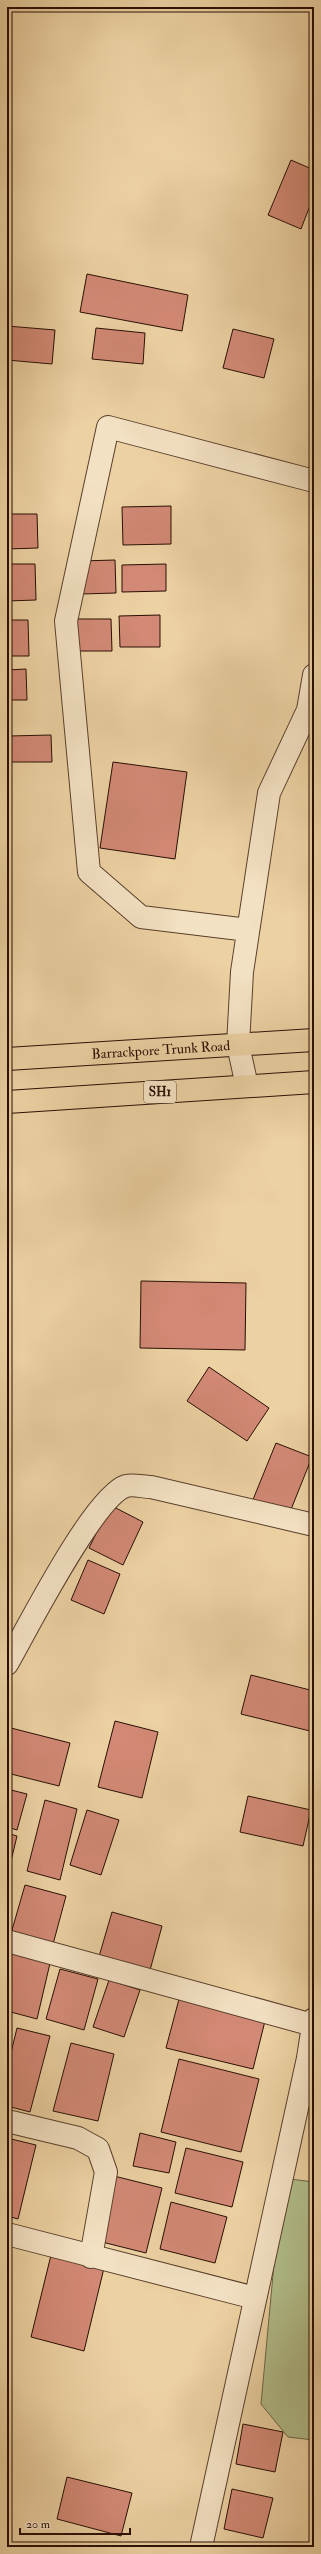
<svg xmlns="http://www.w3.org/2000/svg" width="321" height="2554" viewBox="0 0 321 2554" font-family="'IM FELL Double Pica',serif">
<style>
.green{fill:#b1bd8a;stroke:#6c6647}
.building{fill:#d28975;stroke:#280e04}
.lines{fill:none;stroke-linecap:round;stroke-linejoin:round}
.minor-casing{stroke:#593f2c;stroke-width:24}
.major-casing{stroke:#280e04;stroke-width:24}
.minor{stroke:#f3e1c3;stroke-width:22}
.major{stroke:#ecd1a2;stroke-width:22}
.labels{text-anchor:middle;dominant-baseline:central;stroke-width:4;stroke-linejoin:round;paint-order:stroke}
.shield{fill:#f3e1c3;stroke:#654d3d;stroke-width:1}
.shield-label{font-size:13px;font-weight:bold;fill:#280e04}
.street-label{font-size:14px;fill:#280e04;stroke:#f3e1c3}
</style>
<rect width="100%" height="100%" fill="#ecd1a2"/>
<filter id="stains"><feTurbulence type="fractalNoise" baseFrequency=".005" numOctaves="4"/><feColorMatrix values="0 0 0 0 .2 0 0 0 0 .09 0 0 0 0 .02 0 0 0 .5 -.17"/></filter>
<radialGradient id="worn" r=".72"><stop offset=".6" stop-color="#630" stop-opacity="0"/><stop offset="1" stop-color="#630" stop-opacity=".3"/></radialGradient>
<!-- green -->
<path class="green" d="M282,2178L314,2182V2440L288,2437L261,2404Z"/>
<!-- building -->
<path class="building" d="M291,160L314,170V195L301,229L268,215Z
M87,274L188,295L182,331L80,312Z
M7,326L55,330L52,364L7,360Z
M96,328L145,333L143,364L92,359Z
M233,329L274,339L264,378L223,368Z
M171,506V544L123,545L122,507Z
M7,514H37L38,548L7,549Z
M115,560L116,593L81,594L80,561Z
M7,564H35L36,600L7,601Z
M166,564V591L122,592V565Z
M160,615V647H120L119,616Z
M73,619H111L112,651H73Z
M7,620H28L29,656H7Z
M26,669L27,700H7V670Z
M51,735L52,762H10L9,736Z
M113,762L187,772L175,859L100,848Z
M141,1281L246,1283L245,1350L140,1348Z
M209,1367L269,1408L247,1441L187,1401Z
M276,1443L312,1457L288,1517L252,1502Z
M110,1505L143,1522L123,1565L89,1548Z
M88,1560L120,1574L104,1614L71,1600Z
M251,1675L314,1691V1732L241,1714Z
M115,1721L158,1732L142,1798L98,1787Z
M7,1727L70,1743L59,1786L7,1773Z
M7,1789L27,1794L17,1830L7,1827Z
M248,1796L311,1810L303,1846L240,1832Z
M45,1800L77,1809L60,1880L27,1871Z
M87,1810L119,1820L101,1875L70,1865Z
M7,1833L17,1836L7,1878Z
M25,1885L66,1896L52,1948L10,1937Z
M112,1912L162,1926L149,1974L98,1960Z
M10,1949L51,1959L37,2019L7,2011V1960Z
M60,1969L98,1979L84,2030L46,2019Z
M109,1980L140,1990L124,2037L93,2027Z
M179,1999L265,2021L253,2069L166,2048Z
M17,2028L50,2036L30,2112L7,2106V2069Z
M71,2043L114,2054L98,2121L53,2111Z
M179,2059L259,2079L241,2152L161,2132Z
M140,2133L176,2142L169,2173L133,2166Z
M7,2138L36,2145L18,2219L7,2216Z
M186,2148L243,2162L232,2207L175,2193Z
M114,2176L162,2188L146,2253L98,2241Z
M171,2202L227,2217L215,2263L160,2249Z
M51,2255L104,2268L84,2351L31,2337Z
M243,2424L283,2432L275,2472L236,2464Z
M67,2477L132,2493L121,2536L57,2519Z
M232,2489L273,2498L263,2538L224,2529Z
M209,2542L242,2547H208Z"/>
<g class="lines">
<defs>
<path id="minor" d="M248,930L141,917L89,872L66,621L108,427L314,481
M247,1086L238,1045L242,972L269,793L308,710L314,675
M7,1664C26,1631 94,1496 126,1486C133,1484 144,1487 151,1487L314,1525
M7,1941L313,2025
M7,2121L78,2138L98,2149L106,2172L91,2257
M7,2234L255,2298
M201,2547L308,2058L314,2019"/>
<g id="major">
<path id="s1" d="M7,1059L314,1040"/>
<path d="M7,1102L314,1082"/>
</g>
</defs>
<!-- minor casing -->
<use href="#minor" class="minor-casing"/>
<!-- major casing -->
<use href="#major" class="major-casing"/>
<!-- minor -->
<use href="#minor" class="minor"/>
<!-- major -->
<use href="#major" class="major"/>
</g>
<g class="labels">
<!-- shield labels -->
<rect class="shield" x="144" y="1081" width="32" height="22" rx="3"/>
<g class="shield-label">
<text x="160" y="1092">SH1</text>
</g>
<!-- street labels -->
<g class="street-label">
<text stroke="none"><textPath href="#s1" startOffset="154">Barrackpore Trunk Road</textPath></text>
</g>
</g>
<!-- margin -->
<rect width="321" height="2554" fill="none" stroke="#ecd1a2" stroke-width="24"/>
<rect x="8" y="8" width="305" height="2538" fill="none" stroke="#280e04" stroke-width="2"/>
<rect x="12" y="12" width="297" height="2530" fill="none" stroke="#280e04"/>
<!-- scale -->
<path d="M20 2528v6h110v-6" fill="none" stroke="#280e04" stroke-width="2"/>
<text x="26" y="2528" font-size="12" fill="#280e04" stroke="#f3e1c3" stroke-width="3" paint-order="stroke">20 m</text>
<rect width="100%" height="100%" filter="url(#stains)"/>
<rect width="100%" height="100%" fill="url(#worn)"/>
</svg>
